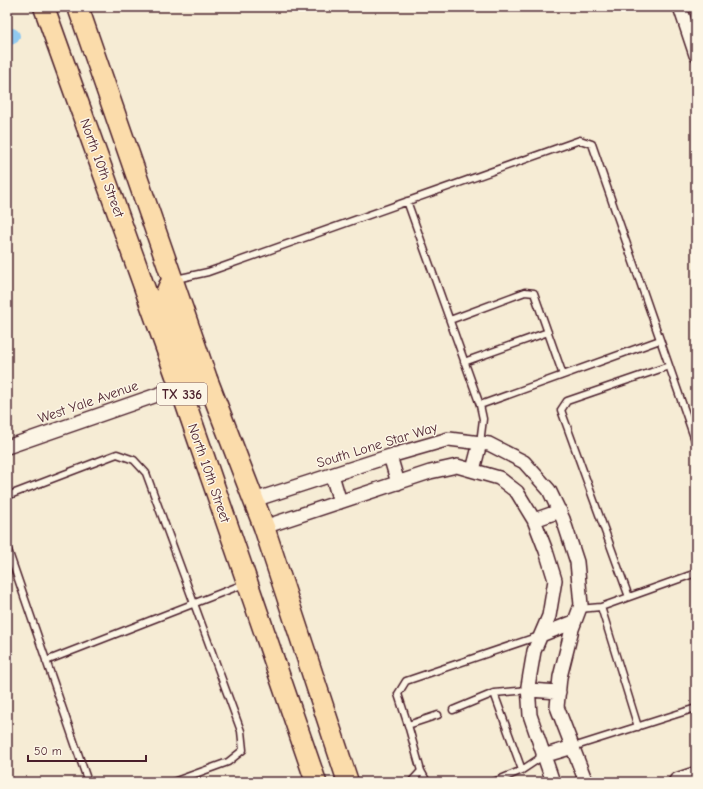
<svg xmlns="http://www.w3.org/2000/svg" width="703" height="789" viewBox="0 0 703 789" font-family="'Comic Neue',sans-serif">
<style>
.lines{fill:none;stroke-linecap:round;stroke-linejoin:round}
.canal{stroke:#91c9f0;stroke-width:16}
.service-casing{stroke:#4a1f2b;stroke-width:9}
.minor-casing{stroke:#4a1f2b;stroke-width:16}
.secondary-casing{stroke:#4a1f2b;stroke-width:21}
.primary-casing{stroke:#4a1f2b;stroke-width:23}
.service{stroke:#fcf5e5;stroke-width:6}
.minor{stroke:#fcf5e5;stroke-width:13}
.secondary{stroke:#fcf5e5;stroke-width:18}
.primary{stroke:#fbdcab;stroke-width:20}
.labels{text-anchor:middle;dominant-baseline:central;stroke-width:3;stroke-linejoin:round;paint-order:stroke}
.shield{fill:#fcf5e5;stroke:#7f5f63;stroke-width:1}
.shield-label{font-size:13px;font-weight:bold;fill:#4a1f2b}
.street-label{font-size:14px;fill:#4a1f2b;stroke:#fcf5e5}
</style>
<rect width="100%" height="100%" fill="#f6ecd5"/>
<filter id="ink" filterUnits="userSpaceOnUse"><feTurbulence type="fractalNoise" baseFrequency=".025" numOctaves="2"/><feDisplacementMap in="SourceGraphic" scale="8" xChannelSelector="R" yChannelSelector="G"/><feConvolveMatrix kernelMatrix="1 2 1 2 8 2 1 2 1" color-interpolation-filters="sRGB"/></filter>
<g filter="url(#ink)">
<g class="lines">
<!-- canal -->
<path class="canal" d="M7,38L12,36"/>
<defs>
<path id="service" d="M407,201L480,405L483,419L480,443
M176,279L208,272L580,140L592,144L696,443
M450,320L525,292L534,293L563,375
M464,362L548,332
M480,405L660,340
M7,496L117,454L134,460L146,473L241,731L243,750L228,762L173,782
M7,547L88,782
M629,597L561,410L567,401L669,366
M601,607L696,573
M579,609L601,607L638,727
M46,661L244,584
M453,710L494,693
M408,725L438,715
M573,747L696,708
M522,770L494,693L529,690
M411,782L421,771
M427,782L421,771L408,725L398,694L406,681L539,636
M494,782L522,770L543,756"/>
<path id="minor" d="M680,7L696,55
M7,447L180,387
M390,456L398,483
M473,470L480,443
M332,475L340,502
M254,500L390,456L449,439L489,444L524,462L549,490L563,519L577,562L581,605L572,629L560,677L557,707L586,782
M534,520L560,511
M264,527L430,472L457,466L499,478L517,492L534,520L546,551L555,580L549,616L534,651L528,686L530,715L553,782
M541,635L574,622
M529,690L559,692
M543,756L573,747"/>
<path id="secondary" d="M678,782L696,776"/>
<path id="primary" d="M44,7L180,387L316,782
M78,7L207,379L264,527L348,782
M169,286L164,298L186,360L191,379L188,383L180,387"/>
</defs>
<!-- service casing -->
<use href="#service" class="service-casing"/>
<!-- minor casing -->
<use href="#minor" class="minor-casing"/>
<!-- secondary casing -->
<use href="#secondary" class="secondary-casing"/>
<!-- primary casing -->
<use href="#primary" class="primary-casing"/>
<!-- service -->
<use href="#service" class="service"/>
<!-- minor -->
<use href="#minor" class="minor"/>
<!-- secondary -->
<use href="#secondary" class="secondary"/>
<!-- primary -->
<use href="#primary" class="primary"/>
</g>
</g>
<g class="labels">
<!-- shield labels -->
<rect class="shield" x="157" y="383" width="50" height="22" rx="3"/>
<g class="shield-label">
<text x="182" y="394">TX 336</text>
</g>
<!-- street labels -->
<g class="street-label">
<text transform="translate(102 168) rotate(70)">North 10th Street</text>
<text transform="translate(88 402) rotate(-19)">West Yale Avenue</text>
<text transform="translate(377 445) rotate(-17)">South Lone Star Way</text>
<text transform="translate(209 473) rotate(71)">North 10th Street</text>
</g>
</g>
<!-- margin -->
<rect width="703" height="789" fill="none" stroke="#fcf5e5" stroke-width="24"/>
<rect x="12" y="12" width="679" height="765" fill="none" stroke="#4a1f2b" stroke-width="1.5" filter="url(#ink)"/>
<!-- scale -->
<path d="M28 755v6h118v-6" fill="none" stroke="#4a1f2b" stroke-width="2"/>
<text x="34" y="755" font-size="12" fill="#4a1f2b" stroke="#fcf5e5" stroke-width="3" paint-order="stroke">50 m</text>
</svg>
